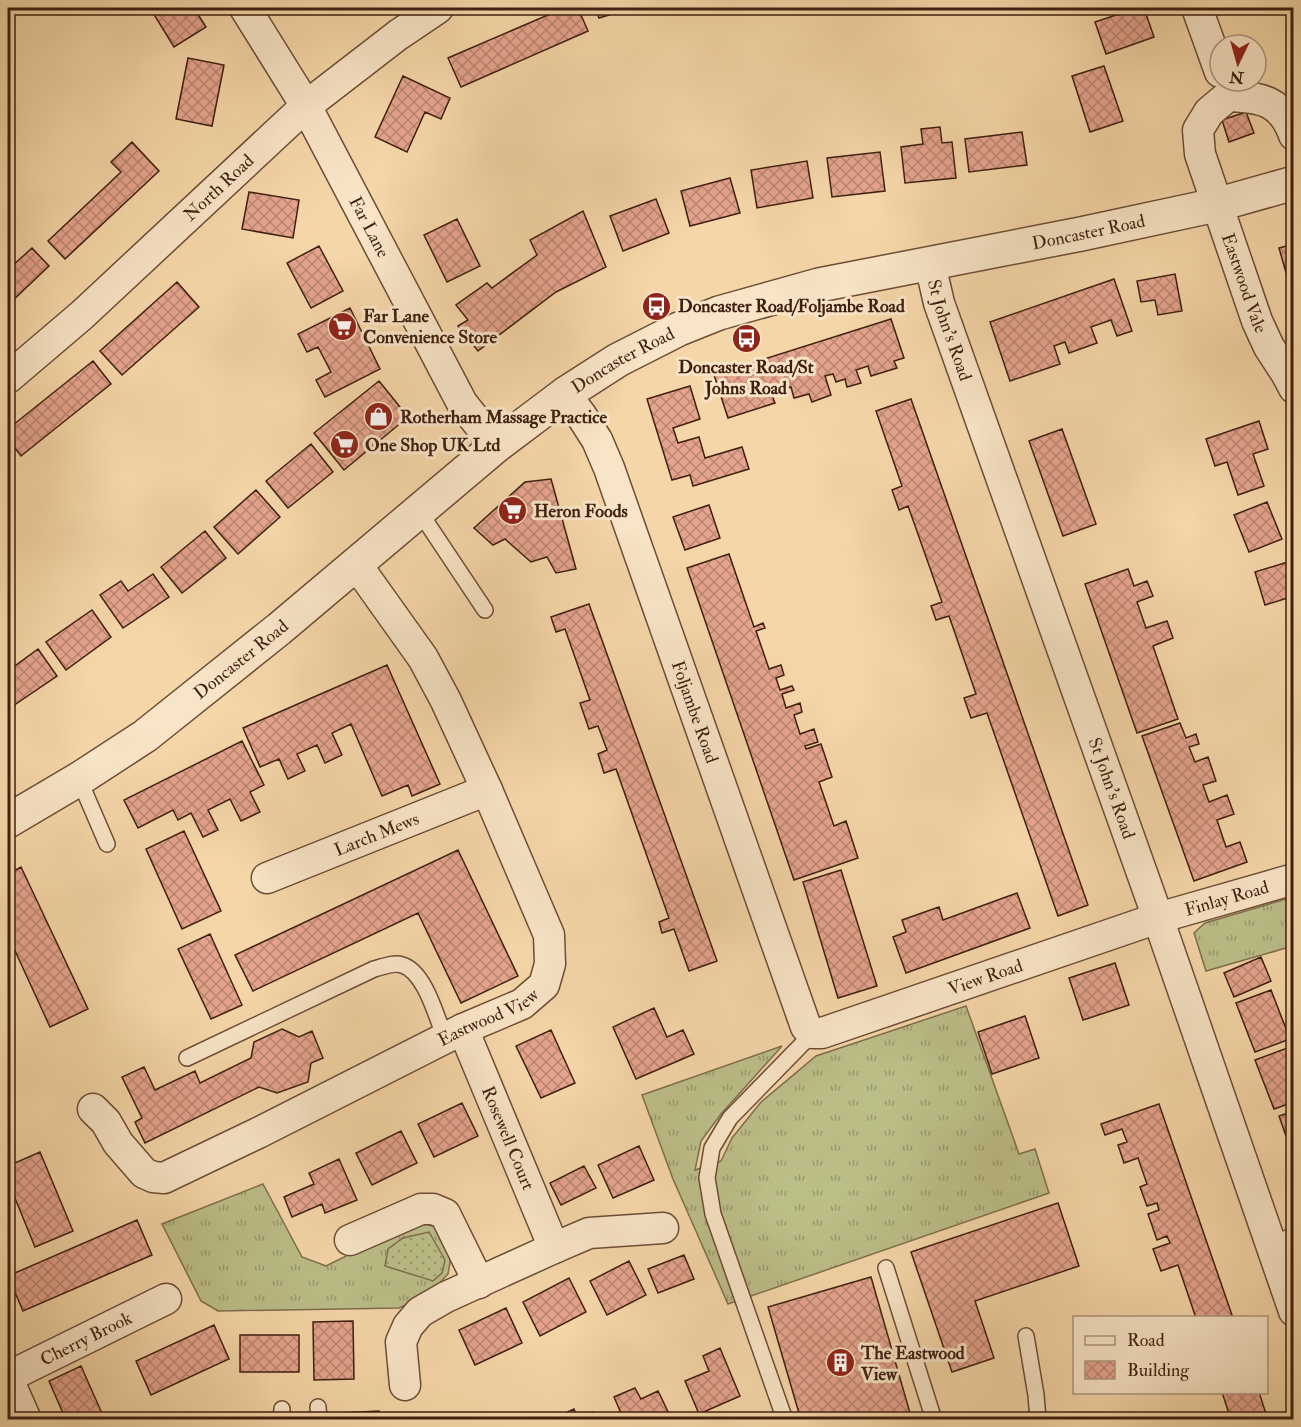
<svg xmlns="http://www.w3.org/2000/svg" width="1301" height="1427" viewBox="0 0 1301 1427" font-family="'IM FELL Double Pica',serif">
<style>
.grass{fill:url(#grass-tufts);stroke:#7e6e4c;stroke-width:1.5}
.park{fill:url(#park-dots);stroke:#7e6e4c;stroke-width:1.5}
.building{fill:url(#building-cross-hatch);stroke:#3f1f10;stroke-width:1.5}
.lines{fill:none;stroke-linecap:round;stroke-linejoin:round}
.service-casing{stroke:#6c4d36;stroke-width:18}
.minor-casing{stroke:#6c4d36;stroke-width:33}
.tertiary-casing{stroke:#6c4d36;stroke-width:36}
.service{stroke:#f8e4c6;stroke-width:15}
.minor{stroke:#f8e4c6;stroke-width:30}
.tertiary{stroke:#f8e4c6;stroke-width:33}
.labels{text-anchor:middle;dominant-baseline:central;stroke-width:6;stroke-linejoin:round;paint-order:stroke}
.street-label{font-size:18px;fill:#3f1f10;stroke:#f8e4c6}
.poi-label{font-size:18px;font-weight:bold;fill:#3f1f10;stroke:#f8e4c6;text-anchor:start}
</style>
<defs>
<pattern id="grass-tufts" width="24" height="20" patternUnits="userSpaceOnUse" patternTransform="scale(1.5)"><rect width="24" height="20" fill="#bcbe88"/><path d="M3 7l-1-3M5 7V3M7 7l1-3M15 17l-1-3M17 17v-4M19 17l1-3" fill="none" stroke="#9a9a6e"/></pattern>
<pattern id="park-dots" width="8" height="8" patternUnits="userSpaceOnUse" patternTransform="scale(1.5)"><rect width="8" height="8" fill="#bcbe88"/><path d="M2 2h.1M6 6h.1" fill="none" stroke="#9a9a6e" stroke-width="1.8" stroke-linecap="round"/></pattern>
<pattern id="building-cross-hatch" width="8" height="8" patternUnits="userSpaceOnUse" patternTransform="scale(1.5)"><rect width="8" height="8" fill="#e5a48d"/><path d="M0 0l8 8M0 8l8-8" fill="none" stroke="#bb8572"/></pattern>
</defs>
<rect width="100%" height="100%" fill="#f5d6a8"/>
<filter id="stains"><feTurbulence type="fractalNoise" baseFrequency=".00333" numOctaves="4"/><feColorMatrix values="0 0 0 0 .2 0 0 0 0 .09 0 0 0 0 .02 0 0 0 .5 -.17"/></filter>
<radialGradient id="worn" r=".72"><stop offset=".6" stop-color="#630" stop-opacity="0"/><stop offset="1" stop-color="#630" stop-opacity=".3"/></radialGradient>
<!-- grass -->
<path class="grass" d="M1293,897V946L1206,971L1194,933L1205,923Z
M966,1006L1019,1154L1035,1149L1049,1193L728,1304L673,1179L642,1095L782,1046L721,1114L701,1141L695,1170L721,1161L732,1138L761,1102L816,1056Z
M263,1184L302,1257L326,1266L415,1222L437,1227L451,1257L448,1274L428,1295L399,1308L218,1311L201,1301L162,1224Z"/>
<!-- park -->
<path class="park" d="M429,1232L445,1260L442,1273L433,1281L385,1266L388,1249L403,1238Z"/>
<!-- building -->
<path class="building" d="M150,8H194L206,27L174,47Z
M564,8H578L588,31L461,87L448,58Z
M595,8H632L599,18Z
M1137,8H1144L1154,37L1106,54L1095,22Z
M1232,8H1254L1234,14Z
M188,58L224,65L212,126L176,119Z
M1104,66L1123,121L1090,132L1072,76Z
M403,76L450,98L441,119L425,112L407,152L375,137Z
M1246,112L1254,133L1229,142L1222,120Z
M940,127L942,143L952,142L956,178L905,183L901,147L923,144L921,129Z
M1022,132L1027,165L969,172L965,139Z
M132,142L159,171L65,259L48,241L121,172L111,162Z
M880,152L885,191L832,197L827,158Z
M807,161L813,198L757,208L751,170Z
M730,178L740,213L690,226L681,191Z
M249,192L299,200L293,238L242,229Z
M656,199L669,233L623,251L610,216Z
M583,211L606,267L556,292L478,351L458,326L468,320L456,305L487,283L492,288L537,255L530,240Z
M457,219L480,266L447,282L424,235Z
M1294,244V296L1293,297L1279,248Z
M319,246L343,291L311,308L287,263Z
M32,248L49,266L8,305V263L11,267Z
M1175,274L1182,311L1158,315L1155,300L1141,302L1137,281Z
M1114,279L1132,331L1117,336L1111,320L1091,327L1097,343L1069,353L1065,342L1054,346L1060,364L1010,381L990,322Z
M177,282L199,307L122,375L100,351Z
M350,308L380,369L325,397L316,380L331,372L318,347L307,352L298,334Z
M891,319L904,358L894,361L897,368L871,376L868,366L856,370L861,383L847,387L845,379L836,382L833,374L825,376L831,395L812,402L809,394L794,398L791,387L771,393L775,403L728,418L714,375Z
M93,361L111,384L21,456L8,439V429Z
M379,381L408,417L344,470L314,433Z
M690,386L700,419L673,428L678,443L699,437L705,458L742,447L749,469L693,486L690,475L672,480L647,399Z
M911,399L1088,905L1058,916L987,713L971,718L964,698L976,694L949,616L936,620L931,606L942,602L908,506L899,510L892,490L902,486L876,411Z
M1259,421L1268,449L1253,454L1264,486L1238,495L1227,462L1215,466L1206,439Z
M1062,429L1096,524L1063,536L1029,441Z
M311,444L333,472L288,508L266,481Z
M551,479L576,569L556,573L547,557L531,562L505,539L493,545L474,528L525,482Z
M256,490L280,517L238,554L214,527Z
M1267,502L1282,539L1249,552L1234,515Z
M709,505L720,538L685,550L673,517Z
M205,531L226,558L182,593L161,567Z
M729,554L754,627L763,623L765,628L756,631L769,669L781,665L784,675L776,678L780,690L792,686L794,690L782,694L786,708L800,703L802,712L794,715L800,734L814,729L818,742L805,746L806,749L821,744L832,777L819,782L834,826L846,821L858,858L794,880L687,568Z
M1291,561L1294,569V596L1265,605L1255,572Z
M1128,569L1134,586L1147,581L1153,596L1137,602L1146,628L1167,621L1173,638L1153,646L1178,719L1137,733L1085,584Z
M153,574L169,597L123,628L100,595L121,581L128,591Z
M589,604L717,961L689,971L674,929L662,933L659,922L669,918L616,769L604,773L598,754L607,750L598,726L589,729L580,703L590,700L565,629L556,632L551,617Z
M92,610L111,637L66,670L46,642Z
M38,649L57,676L10,708L8,704V671Z
M387,665L440,784L412,796L408,785L382,796L351,724L332,733L342,755L325,763L317,745L297,754L305,771L288,779L279,759L260,767L243,728Z
M1180,723L1186,738L1196,734L1199,744L1189,747L1195,762L1208,757L1216,781L1203,785L1209,802L1227,795L1234,814L1217,820L1226,847L1240,842L1247,862L1194,881L1142,736Z
M242,741L264,785L250,792L260,812L241,821L230,799L208,810L218,830L203,837L191,813L178,820L173,810L138,828L124,800Z
M184,831L221,911L182,929L146,849Z
M458,850L518,976L461,1003L418,913L253,991L235,955Z
M21,867L88,1009L50,1027L11,942L8,944V874Z
M841,870L877,986L838,998L803,882Z
M1017,893L1030,928L906,973L893,937L906,932L902,920L939,907L943,920Z
M210,934L242,1005L211,1019L178,949Z
M1261,957L1271,981L1234,997L1224,973Z
M1115,963L1129,1005L1083,1020L1069,978Z
M1271,990L1290,1039L1255,1052L1236,1003Z
M654,1008L667,1037L683,1030L694,1054L636,1079L613,1027Z
M1025,1016L1039,1058L992,1074L978,1032Z
M282,1029L299,1037L312,1031L323,1058L311,1063L308,1082L277,1093L259,1087L145,1143L135,1122L142,1118L122,1077L144,1067L155,1090L195,1071L200,1083L251,1058L254,1042Z
M551,1030L575,1083L541,1098L516,1046Z
M1290,1047L1294,1057V1102L1274,1109L1255,1060Z
M462,1103L478,1136L434,1157L418,1124Z
M1159,1104L1233,1318H1196L1178,1265L1161,1271L1153,1249L1170,1243L1167,1236L1157,1240L1148,1214L1159,1210L1157,1203L1147,1206L1140,1187L1147,1184L1138,1158L1124,1163L1118,1145L1127,1142L1122,1129L1105,1135L1101,1124Z
M1294,1111V1159L1279,1116Z
M401,1131L417,1163L372,1185L356,1153Z
M639,1146L654,1180L613,1198L598,1165Z
M40,1152L73,1231L35,1247L8,1181V1166Z
M339,1159L357,1200L325,1213L322,1204L292,1217L284,1197L314,1184L309,1173Z
M584,1166L596,1188L561,1205L550,1183Z
M1058,1203L1079,1266L975,1301L994,1358L952,1372L911,1252Z
M137,1220L152,1255L23,1311L8,1276Z
M684,1255L694,1279L658,1293L648,1269Z
M629,1261L646,1295L607,1315L590,1281Z
M871,1277L912,1420H801L768,1307Z
M569,1278L586,1312L540,1336L523,1302Z
M506,1308L522,1343L475,1365L459,1330Z
M353,1321L354,1379L314,1380L313,1322Z
M214,1325L229,1359L151,1395L136,1361Z
M240,1335H299V1372H240Z
M720,1348L740,1396L699,1414L685,1381L709,1371L703,1356Z
M81,1366L104,1418L102,1420H66L49,1381Z
M635,1388L641,1399L658,1391L672,1420H624L614,1397Z
M1222,1392H1259L1268,1420H1231Z
M574,1409L578,1419L593,1412L596,1420H555L554,1418Z
M379,1411V1420H342L341,1413Z
M248,1417V1420H210V1418Z"/>
<g class="lines">
<defs>
<path id="service" d="M419,511L485,610
M79,779L107,844
M187,1058L374,969C382,967 394,962 402,965C425,971 437,1019 445,1038
M1271,1243L1294,1236
M886,1268L934,1420
M1026,1336L1036,1395L1038,1420
M318,1407L319,1420
M281,1420L282,1409
M785,1420L713,1214L707,1178L712,1148L730,1118L813,1033"/>
<g id="minor">
<path id="s1" d="M245,8L306,106L462,403L496,446"/>
<path d="M1197,8L1220,72"/>
<path id="s2" d="M1294,135C1282,101 1262,97 1228,96L1209,112L1198,130L1200,154L1257,321L1269,347L1286,373L1294,388"/>
<path id="s3" d="M930,264L939,303L1158,918L1294,1311"/>
<path id="s4" d="M8,378L82,315L306,106L398,35L438,8"/>
<path id="s5" d="M565,394L581,415L597,440L609,468L806,1027L813,1033H822L1158,918L1294,879"/>
<path id="s6" d="M267,878L487,790"/>
<path id="s7" d="M463,1029L554,1248"/>
<path id="s8" d="M93,1109L106,1122L118,1143L144,1173L153,1177L164,1178L258,1133L463,1029L522,1004L544,985L550,964L549,935L487,790L446,701L423,658L356,564"/>
<path d="M350,1240L421,1209H433L445,1214L479,1283"/>
<path id="s9" d="M8,1377L166,1299"/>
<path d="M8,1379L26,1420"/>
<path d="M405,1385L401,1342L408,1326L420,1312L446,1297L554,1248L589,1233L663,1228"/>
</g>
<g id="tertiary">
<path id="s10" d="M8,821L79,779L145,736L279,629L496,446L565,394L618,360L679,329L719,313L819,285L1081,234L1216,205L1294,183"/>
</g>
</defs>
<!-- service casing -->
<use href="#service" class="service-casing"/>
<!-- minor casing -->
<use href="#minor" class="minor-casing"/>
<!-- tertiary casing -->
<use href="#tertiary" class="tertiary-casing"/>
<!-- service -->
<use href="#service" class="service"/>
<!-- minor -->
<use href="#minor" class="minor"/>
<!-- tertiary -->
<use href="#tertiary" class="tertiary"/>
</g>
<!-- icons -->
<defs>
<symbol id="bus-disc" viewBox="-11 -11 22 22"><circle r="9.5" fill="#8f2418" stroke="#f8e4c6"/><path d="M-5-6H5V4H4V6H2V4H-2V6H-4V4H-5ZM-3.5-4V0h7V-4ZM-3.5 1.2v1.5H-2V1.2ZM2 1.2v1.5H3.5V1.2Z" fill="#fff"/></symbol>
<symbol id="supermarket-disc" viewBox="-11 -11 22 22"><circle r="9.5" fill="#8f2418" stroke="#f8e4c6"/><path d="M-6-5.5h2.5l.6 2H6L4.5 2H-2.5L-4.4-4H-6ZM-1.5 3.2a1.3 1.3 0 1 0 .1 0ZM3 3.2a1.3 1.3 0 1 0 .1 0Z" fill="#fff"/></symbol>
<symbol id="shop-disc" viewBox="-11 -11 22 22"><circle r="9.5" fill="#8f2418" stroke="#f8e4c6"/><path d="M-5-2.5h2.3a2.7 3.5 0 0 1 5.4 0H5L5.5 6h-11ZM-1.5-2.5h3a1.5 2.3 0 0 0-3 0Z" fill="#fff"/></symbol>
<symbol id="building-disc" viewBox="-11 -11 22 22"><circle r="9.5" fill="#8f2418" stroke="#f8e4c6"/><path d="M-4-6H4V6H1V3H-1V6H-4ZM-2.5-4.3h1.7v1.8h-1.7ZM.8-4.3h1.7v1.8H.8ZM-2.5-1h1.7V.8h-1.7ZM.8-1h1.7V.8H.8Z" fill="#fff"/></symbol>
</defs>
<g fill-rule="evenodd">
<use href="#bus-disc" x="640" y="290" width="33" height="33"/>
<use href="#supermarket-disc" x="326" y="310" width="33" height="33"/>
<use href="#bus-disc" x="730" y="322" width="33" height="33"/>
<use href="#shop-disc" x="362" y="400" width="33" height="33"/>
<use href="#supermarket-disc" x="328" y="428" width="33" height="33"/>
<use href="#supermarket-disc" x="496" y="494" width="33" height="33"/>
<use href="#building-disc" x="824" y="1346" width="33" height="33"/>
</g>
<g class="labels">
<!-- street labels -->
<g class="street-label">
<text stroke="none"><textPath href="#s4" startOffset="284">North Road</textPath></text>
<text stroke="none"><textPath href="#s1" startOffset="252">Far Lane</textPath></text>
<text stroke="none"><textPath href="#s10" startOffset="1256">Doncaster Road</textPath></text>
<text stroke="none"><textPath href="#s2" startOffset="290">Eastwood Vale</textPath></text>
<text stroke="none"><textPath href="#s3" startOffset="69">St John's Road</textPath></text>
<text stroke="none"><textPath href="#s10" startOffset="770">Doncaster Road</textPath></text>
<text stroke="none"><textPath href="#s10" startOffset="284">Doncaster Road</textPath></text>
<text stroke="none"><textPath href="#s5" startOffset="345">Foljambe Road</textPath></text>
<text stroke="none"><textPath href="#s3" startOffset="555">St John's Road</textPath></text>
<text stroke="none"><textPath href="#s6" startOffset="118">Larch Mews</textPath></text>
<text stroke="none"><textPath href="#s5" startOffset="1124">Finlay Road</textPath></text>
<text stroke="none"><textPath href="#s5" startOffset="870">View Road</textPath></text>
<text stroke="none"><textPath href="#s8" startOffset="465">Eastwood View</textPath></text>
<text stroke="none"><textPath href="#s7" startOffset="118">Rosewell Court</textPath></text>
<text stroke="none"><textPath href="#s9" startOffset="87">Cherry Brook</textPath></text>
</g>
<!-- poi labels -->
<g class="poi-label">
<text x="678" y="306">Doncaster Road/Foljambe Road</text>
<text x="363" y="316">Far Lane<tspan x="363" dy="21">Convenience Store</tspan></text>
<text x="746" y="367" text-anchor="middle">Doncaster Road/St<tspan x="746" dy="21">Johns Road</tspan></text>
<text x="400" y="417">Rotherham Massage Practice</text>
<text x="365" y="445">One Shop UK Ltd</text>
<text x="534" y="511">Heron Foods</text>
<text x="861" y="1353">The Eastwood<tspan x="861" dy="21">View</tspan></text>
</g>
</g>
<!-- margin -->
<rect width="1301" height="1427" fill="none" stroke="#f5d6a8" stroke-width="30"/>
<rect x="9" y="9" width="1283" height="1409" fill="none" stroke="#3f1f10" stroke-width="3"/>
<rect x="15" y="15" width="1271" height="1397" fill="none" stroke="#3f1f10" stroke-width="1.5"/>
<!-- legend -->
<rect x="1073" y="1316" width="195" height="78" fill="#f8e4c6" stroke="#ae957d" stroke-width="1.5"/>
<rect x="1085" y="1336" width="30" height="9" fill="#f8e4c6" stroke="#ae957d" stroke-width="1.5"/>
<text x="1127" y="1346" font-size="18" fill="#3f1f10">Road</text>
<rect x="1085" y="1361" width="30" height="18" fill="url(#building-cross-hatch)" stroke="#ae957d" stroke-width="1.5"/>
<text x="1127" y="1376" font-size="18" fill="#3f1f10">Building</text>
<!-- north arrow -->
<g transform="translate(1238 63) rotate(185)"><circle r="28" fill="#f8e4c6" stroke="#ae957d" stroke-width="1.5"/>
<path d="M0-4.5L10 22L0 15L-10 22Z" fill="#8f2418"/>
<text y="-9" font-size="16" font-weight="bold" text-anchor="middle" fill="#3f1f10">N</text>
</g>
<rect width="100%" height="100%" filter="url(#stains)"/>
<rect width="100%" height="100%" fill="url(#worn)"/>
</svg>
